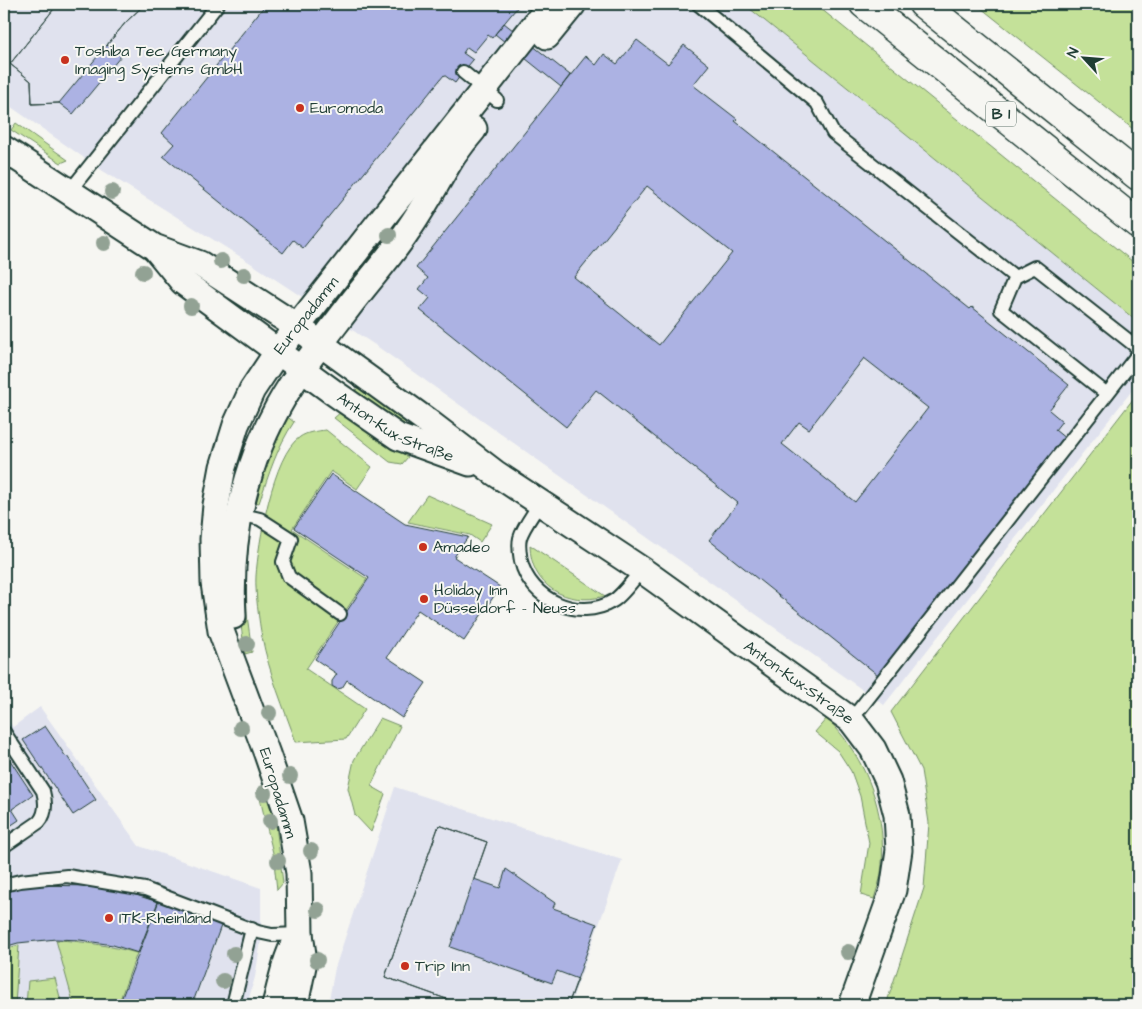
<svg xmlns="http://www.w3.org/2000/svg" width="1142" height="1009" viewBox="0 0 1142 1009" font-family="'Architects Daughter',sans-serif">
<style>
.built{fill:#e0e2ee}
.green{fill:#c4e199;stroke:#728f66}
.building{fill:#acb2e3;stroke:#1f3d34;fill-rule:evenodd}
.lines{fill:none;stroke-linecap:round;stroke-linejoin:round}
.lane-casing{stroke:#1f3d34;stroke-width:16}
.street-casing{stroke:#1f3d34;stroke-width:29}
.highway-casing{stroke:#1f3d34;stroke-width:31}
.lane{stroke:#f6f6f2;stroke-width:12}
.street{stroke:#f6f6f2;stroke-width:25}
.highway{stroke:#f6f6f2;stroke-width:28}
.tree{fill:#92a294}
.poi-dot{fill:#c8321e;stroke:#f6f6f2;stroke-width:2}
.labels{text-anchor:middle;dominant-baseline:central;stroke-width:4;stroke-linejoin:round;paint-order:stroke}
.shield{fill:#f6f6f2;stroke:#60746d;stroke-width:1}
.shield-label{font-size:15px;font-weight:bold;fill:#1f3d34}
.poi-label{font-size:16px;fill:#1f3d34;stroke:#f6f6f2;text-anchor:start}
.street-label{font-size:16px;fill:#1f3d34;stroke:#f6f6f2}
</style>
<rect width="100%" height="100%" fill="#f6f6f2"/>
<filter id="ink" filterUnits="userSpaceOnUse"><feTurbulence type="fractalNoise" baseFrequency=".02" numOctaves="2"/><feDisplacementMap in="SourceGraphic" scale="10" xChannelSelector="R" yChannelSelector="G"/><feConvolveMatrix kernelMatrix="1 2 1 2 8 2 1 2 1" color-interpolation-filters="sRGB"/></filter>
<g filter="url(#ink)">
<!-- built -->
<path class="built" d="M4,4H744L1138,322V383L884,705L378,347L249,262L103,171L4,102Z
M40,707L139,846L261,888V941L255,977L247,1005H4V714L13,727Z
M395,787L622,860L570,1005H328L335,968Z"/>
<!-- green -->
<path class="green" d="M744,4H815L1138,266V322Z
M976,4H1138V133Z
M16,123L68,160L61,163L11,130Z
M359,386L406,420L402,426L354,393Z
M1137,394L1138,1005H886L924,888L929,823L921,770L891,712Z
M342,411L408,457L402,464L390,462L334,418Z
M285,415L294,422C277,447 269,474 259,503L250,501Z
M326,430L372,467L357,489L331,471L292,529L367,579L306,669L365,709L346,739L296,742C284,708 269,673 262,637C259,622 255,591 256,576C258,545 273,454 300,437C307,432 317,431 326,430Z
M427,495L492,524L480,542L470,535L408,522Z
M242,531H250L246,572L247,615L252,652L245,654L240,618Z
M530,545L605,596C567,607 530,586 530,545Z
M380,718L400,726L371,786L385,794L371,832L355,815L348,788L354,760Z
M827,718C835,727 843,735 849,745C875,782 887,828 881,873C880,882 876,891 874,899L861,895L869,843L860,796L851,771L838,751L815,732Z
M264,788L276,825L283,883L277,890L273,853L258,790Z
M56,940C84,941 110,946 137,953L118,1005H74Z
M19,945L15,1005H4V949Z
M55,978L62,1005H26L28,981Z"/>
<!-- building -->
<path class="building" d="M55,4H145L126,22L59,103L32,104L31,81L10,64L57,5Z
M55,4H145L126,22L107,45L121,56L73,114L59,103L32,104L31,81L10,64L57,5Z
M266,4H520L492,38L488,35L474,52L467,47L463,53L473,60L463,72L455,83L444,75L303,248L293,240L283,253L163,156L174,144L162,133Z
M504,23L570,75L561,87L495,34Z
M637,40L668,64L684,45L709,65L693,85L737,119L735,121L970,309L972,307L1069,385L1049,410L1062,421L1055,430L1066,439L878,675L709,540L738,503L596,390L566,427L420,310L430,298L419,289L428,278L416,268L586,56L596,65L604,54L617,64ZM647,186L732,253L659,345L574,277ZM864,358L928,408L855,502L782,444L799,422L809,429Z
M331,474L405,524L468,537L454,557L500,587L464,641L418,610L387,657L426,683L402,718L347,680L342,688L337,689L332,686V681L337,674L315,659L369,578L294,528Z
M45,726L66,757L67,756L96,800L73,815L23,740Z
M4,751L33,795L12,809L19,820L4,830Z
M439,825L487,842L474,879L500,888L506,869L555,903L553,908L597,924L568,1005H463L385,977Z
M439,825L487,842L450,947L552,983L557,971L578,979L568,1005H463L385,977Z
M30,885L95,886L127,892L158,902L138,953L113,945L80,940L56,939L18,943L4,947V890Z
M160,898L222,923L192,1005H119Z"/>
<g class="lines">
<defs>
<path id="lane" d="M698,4L817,103L833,133L1015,277
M463,72L497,100
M69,192L218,4
M1138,348L1035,267L1015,277L1001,310L1107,394L1138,354
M541,501C535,512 523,527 520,538C518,546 520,554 521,561C530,600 579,622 613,601C623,595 634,578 642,570
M239,514L260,519L291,539L283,562L289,577L340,614
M851,720L1107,394
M4,732L43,791C46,802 47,813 39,822L4,846
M4,885L20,881L67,876L145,889L258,932L272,935L300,934
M233,1005L252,929"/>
<g id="street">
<path d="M547,36L573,4"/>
<path id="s1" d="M4,149L154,247L200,264L296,326L427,421L495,473L642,570L851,720L873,749L888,781L897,815L899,850L893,890L852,1005"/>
<path id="s2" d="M156,249L183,282L333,392L398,437L470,463"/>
<path d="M233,616C229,543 243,471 278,407C298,371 325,338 350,305C369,280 391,256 408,230C425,206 438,180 453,156C460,146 467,137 474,129"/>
<path d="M275,1005C282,981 285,955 300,934"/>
<path id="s3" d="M295,1005L304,961L300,934L299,873L290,821L267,754L221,631L214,583L213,539L216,505L223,467L236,425L252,390L278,351L551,4"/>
</g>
<path id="highway" d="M864,4L1138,224
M923,4L1138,176"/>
</defs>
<!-- lane casing -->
<use href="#lane" class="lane-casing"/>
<!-- street casing -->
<use href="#street" class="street-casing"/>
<!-- highway casing -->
<use href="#highway" class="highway-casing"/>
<!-- lane -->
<use href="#lane" class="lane"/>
<!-- street -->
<use href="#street" class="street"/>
<!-- highway -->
<use href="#highway" class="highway"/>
</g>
<!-- trees -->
<g class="tree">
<circle cx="112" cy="192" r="8"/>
<circle cx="389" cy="235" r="8"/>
<circle cx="104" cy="243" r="8"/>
<circle cx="221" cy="261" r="8"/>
<circle cx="143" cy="272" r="8"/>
<circle cx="244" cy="275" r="8"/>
<circle cx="191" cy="306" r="8"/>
<circle cx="247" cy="644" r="8"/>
<circle cx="269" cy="713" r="8"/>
<circle cx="241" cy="728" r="8"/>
<circle cx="290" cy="776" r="8"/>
<circle cx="264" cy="793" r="8"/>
<circle cx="270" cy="821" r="8"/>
<circle cx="311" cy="851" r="8"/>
<circle cx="278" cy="861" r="8"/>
<circle cx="318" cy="910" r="8"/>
<circle cx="848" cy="952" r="8"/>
<circle cx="234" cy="954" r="8"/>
<circle cx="317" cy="960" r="8"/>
<circle cx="223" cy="981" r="8"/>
</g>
</g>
<!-- markers -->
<g class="poi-dot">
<circle cx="65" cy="60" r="5"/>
<circle cx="300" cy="108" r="5"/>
<circle cx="423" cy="547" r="5"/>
<circle cx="424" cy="599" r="5"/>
<circle cx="109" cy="918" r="5"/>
<circle cx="405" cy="966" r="5"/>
</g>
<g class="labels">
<!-- shield labels -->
<rect class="shield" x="986" y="101.5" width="30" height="25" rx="4"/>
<g class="shield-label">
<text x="1001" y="114">B 1</text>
</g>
<!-- poi labels -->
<g class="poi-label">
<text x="75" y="51">Toshiba Tec Germany<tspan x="75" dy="18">Imaging Systems GmbH</tspan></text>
<text x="310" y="108">Euromoda</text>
<text x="433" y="547">Amadeo</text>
<text x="434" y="590">Holiday Inn<tspan x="434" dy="18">Düsseldorf - Neuss</tspan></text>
<text x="119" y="918">ITK-Rheinland</text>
<text x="415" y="966">Trip Inn</text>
</g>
<!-- street labels -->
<g class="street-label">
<text stroke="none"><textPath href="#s3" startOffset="728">Europadamm</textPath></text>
<text stroke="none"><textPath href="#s2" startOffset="301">Anton-Kux-Straße</textPath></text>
<text stroke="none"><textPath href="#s1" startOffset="959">Anton-Kux-Straße</textPath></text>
<text transform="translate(278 793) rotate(73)">Europadamm</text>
</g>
</g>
<!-- margin -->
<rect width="1142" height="1009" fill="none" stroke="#f6f6f2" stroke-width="20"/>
<rect x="10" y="10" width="1122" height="989" fill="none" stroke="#1f3d34" stroke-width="2" filter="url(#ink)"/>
<!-- north arrow -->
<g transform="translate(1084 58) rotate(296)" stroke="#f6f6f2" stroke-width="4" paint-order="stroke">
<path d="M0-4L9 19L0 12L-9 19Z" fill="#1f3d34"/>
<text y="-8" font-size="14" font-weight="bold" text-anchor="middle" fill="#1f3d34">N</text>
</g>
</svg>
